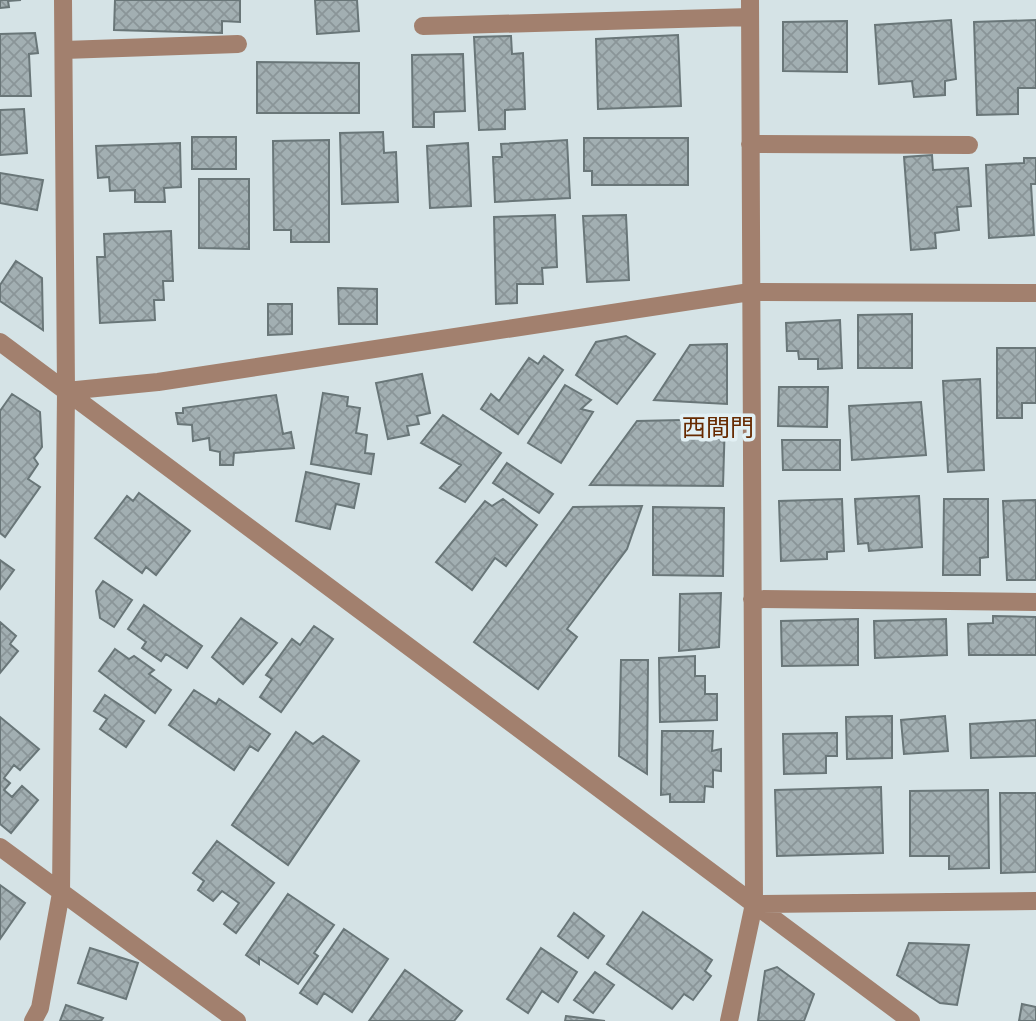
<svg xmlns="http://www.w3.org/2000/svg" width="1036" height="1021" viewBox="0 0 1036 1021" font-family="'Asap Condensed','Noto Sans JP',sans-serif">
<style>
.building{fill:url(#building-cross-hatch);stroke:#697678;stroke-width:2}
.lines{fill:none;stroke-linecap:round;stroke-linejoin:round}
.minor{stroke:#a2806e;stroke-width:18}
.labels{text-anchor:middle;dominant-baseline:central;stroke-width:7;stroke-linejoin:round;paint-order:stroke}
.quarter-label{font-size:24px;fill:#662a00;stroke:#e2f0f4}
</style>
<defs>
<pattern id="building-cross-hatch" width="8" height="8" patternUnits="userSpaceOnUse" patternTransform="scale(1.75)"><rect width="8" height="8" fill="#a2afb2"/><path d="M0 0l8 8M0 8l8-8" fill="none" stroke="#8a9598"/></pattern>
</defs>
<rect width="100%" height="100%" fill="#d5e3e6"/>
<!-- building -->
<path class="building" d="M0,0H21L8,1L9,7L0,8Z
M115,0H240V22L222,21V33L114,30Z
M315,0H357L359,31L317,34Z
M951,20L956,79L945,81V95L914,97L912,81L879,84L875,25Z
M1036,20V88H1018V114L977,115L974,22Z
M847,21V72L783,71V22Z
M35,33L38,53L29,54L31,96H0V34Z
M678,35L681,106L598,109L596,39Z
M511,36L512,54L523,53L525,109L505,110V129L479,130L474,37Z
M463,54L465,111L434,112V127H413L412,55Z
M257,62L359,63V113H257Z
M24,109L27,153L0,155V110Z
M383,132L384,153L396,152L398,202L342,204L340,133Z
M192,137H236V169H192Z
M584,138H688V185H592V171H584Z
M329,140V242H291V230H274L273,141Z
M567,140L570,198L495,202L493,157H502L501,144Z
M180,143L181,187L164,188L165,202H135V190L110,191L109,177L98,178L96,146Z
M468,143L471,206L430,208L427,146Z
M932,155L933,170L968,168L971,206L957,207L959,230L935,233L936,248L911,250L904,157Z
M1024,158H1036V184H1031L1034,235L989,238L986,165L1024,163Z
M0,173L43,180L37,210L0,203Z
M199,179H249V249L199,248Z
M555,215L557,267L542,268L543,284H517V303L496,304L494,217Z
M626,215L629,280L587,282L583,216Z
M171,231L173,281H163L164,300H154L155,320L100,323L97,257H105L104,234Z
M16,261L42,278L43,330L0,301V285Z
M338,288L377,289V324H339Z
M268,304H292V334L268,335Z
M912,314V368H858V315Z
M840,320L842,368L818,369V359H799L798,351H787L786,323Z
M626,336L655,354L617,404L576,375L596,342Z
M727,344V404L654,400L690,345Z
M997,348H1036V403H1022V418H997Z
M544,356L563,370L518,434L481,409L491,394L499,401L529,358L538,364Z
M422,374L430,413L417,416L419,424L407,426L409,435L388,439L376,383Z
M980,379L984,470L948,472L943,381Z
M565,385L591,400L581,409L593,412L561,463L528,443Z
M779,387H828L827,427L778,426Z
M323,393L348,397L347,406L360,408L356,433L367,435L365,453L374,454L371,474L311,464Z
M12,394L40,412L42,447L34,458L38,464L28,479L40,487L5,537L0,533V411Z
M276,395L283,434L291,432L294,448L234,453L233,465H220V452L210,450L209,438L193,441L192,425L178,424L176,413H183V408Z
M921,402L926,455L852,460L849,406Z
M443,415L501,453L465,502L440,488L461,465L421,443Z
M725,419L723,486L590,485L637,421Z
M782,440H840V470H783Z
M507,463L553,494L539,513L493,483Z
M306,472L359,484L354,508L336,504L330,529L296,521Z
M139,493L190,531L156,575L146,567L142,573L95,538L127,496L133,501Z
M919,496L922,547L869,551L868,543L858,544L855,499Z
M503,499L537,525L506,566L495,558L472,590L436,562L485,501L492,506Z
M842,499L844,551L827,552V559L781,561L779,501Z
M944,499H988V557L980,558V575H943Z
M1036,500V580H1007L1003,501Z
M642,506L627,549L567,629L577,637L538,689L474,642L573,507Z
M653,507L724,508L723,576L653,575Z
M0,560L14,570L0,589Z
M103,581L132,600L114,627L100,618L96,591Z
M721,593L719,647L679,651L680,594Z
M144,605L202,646L187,668L166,654L161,661L142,648L146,642L128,629Z
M993,616L1036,617V655H969L968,624L993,623Z
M241,618L277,643L243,684L212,657Z
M858,619V665L782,666L781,621Z
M946,619L947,655L875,658L874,621Z
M0,622L16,636L10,644L18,651L0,673Z
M314,626L333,639L281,712L260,697L272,679L266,675L292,639L300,645Z
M115,649L129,659L134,656L154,670L149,674L171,690L155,713L99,671Z
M695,656V676H705V694H717V720L660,722L659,658Z
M621,660H648L647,774L619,756Z
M194,690L216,704L219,699L270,734L258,751L250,746L234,770L169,725Z
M105,695L144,721L126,747L100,729L107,719L94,711Z
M892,716V758L847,759L846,717Z
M945,716L948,751L904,754L901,720Z
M0,717L39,749L20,770L14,765L4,778L10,783L4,790L12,797L22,786L38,800L11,833L0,824Z
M1036,720V756L971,758L970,724Z
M662,731H713L712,751L721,749V771L713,770V787L705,786L704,802H670V794L661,795Z
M296,732L313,744L323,736L359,761L288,865L232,825Z
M837,733V756H826V773L784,774L783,734Z
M881,787L883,853L777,856L775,790Z
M988,790L989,868L949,869V856H910V791Z
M1000,793H1036V872L1001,873Z
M217,841L274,883L236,933L224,924L239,903L222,891L213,901L198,890L204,881L193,873Z
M0,885L25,903L0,939Z
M288,894L334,925L314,953L318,956L298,984L259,958V964L246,955Z
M643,912L712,960L705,971L711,976L693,1000L684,994L672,1009L607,964Z
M574,913L604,936L588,958L558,936Z
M344,929L388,959L352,1012L324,993L317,1004L300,993Z
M909,943L969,945L957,1005L940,1003L897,975Z
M90,948L138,963L126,999L78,983Z
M541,948L577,972L558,1002L542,991L528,1013L507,999Z
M777,967L814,994L804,1021H758L765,971Z
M405,970L462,1011L454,1021H369Z
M595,972L614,985L593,1013L574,1000Z
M1022,1004L1036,1007V1021H1019Z
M66,1005L103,1018L101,1021H60Z
M566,1016L605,1021H565Z"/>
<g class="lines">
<!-- minor -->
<path class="minor" d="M423,26L750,17
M64,50L238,44
M750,144L969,145
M0,342L911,1021
M66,391L158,382L750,292L1036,293
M752,599L1036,602
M0,847L237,1021
M754,904L1036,901
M33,1021L40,1008L61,893L66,391L63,0
M729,1021L754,904L750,0"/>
</g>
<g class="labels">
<!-- quarter labels -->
<g class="quarter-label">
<text x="718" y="427">西間門</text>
</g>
</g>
</svg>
